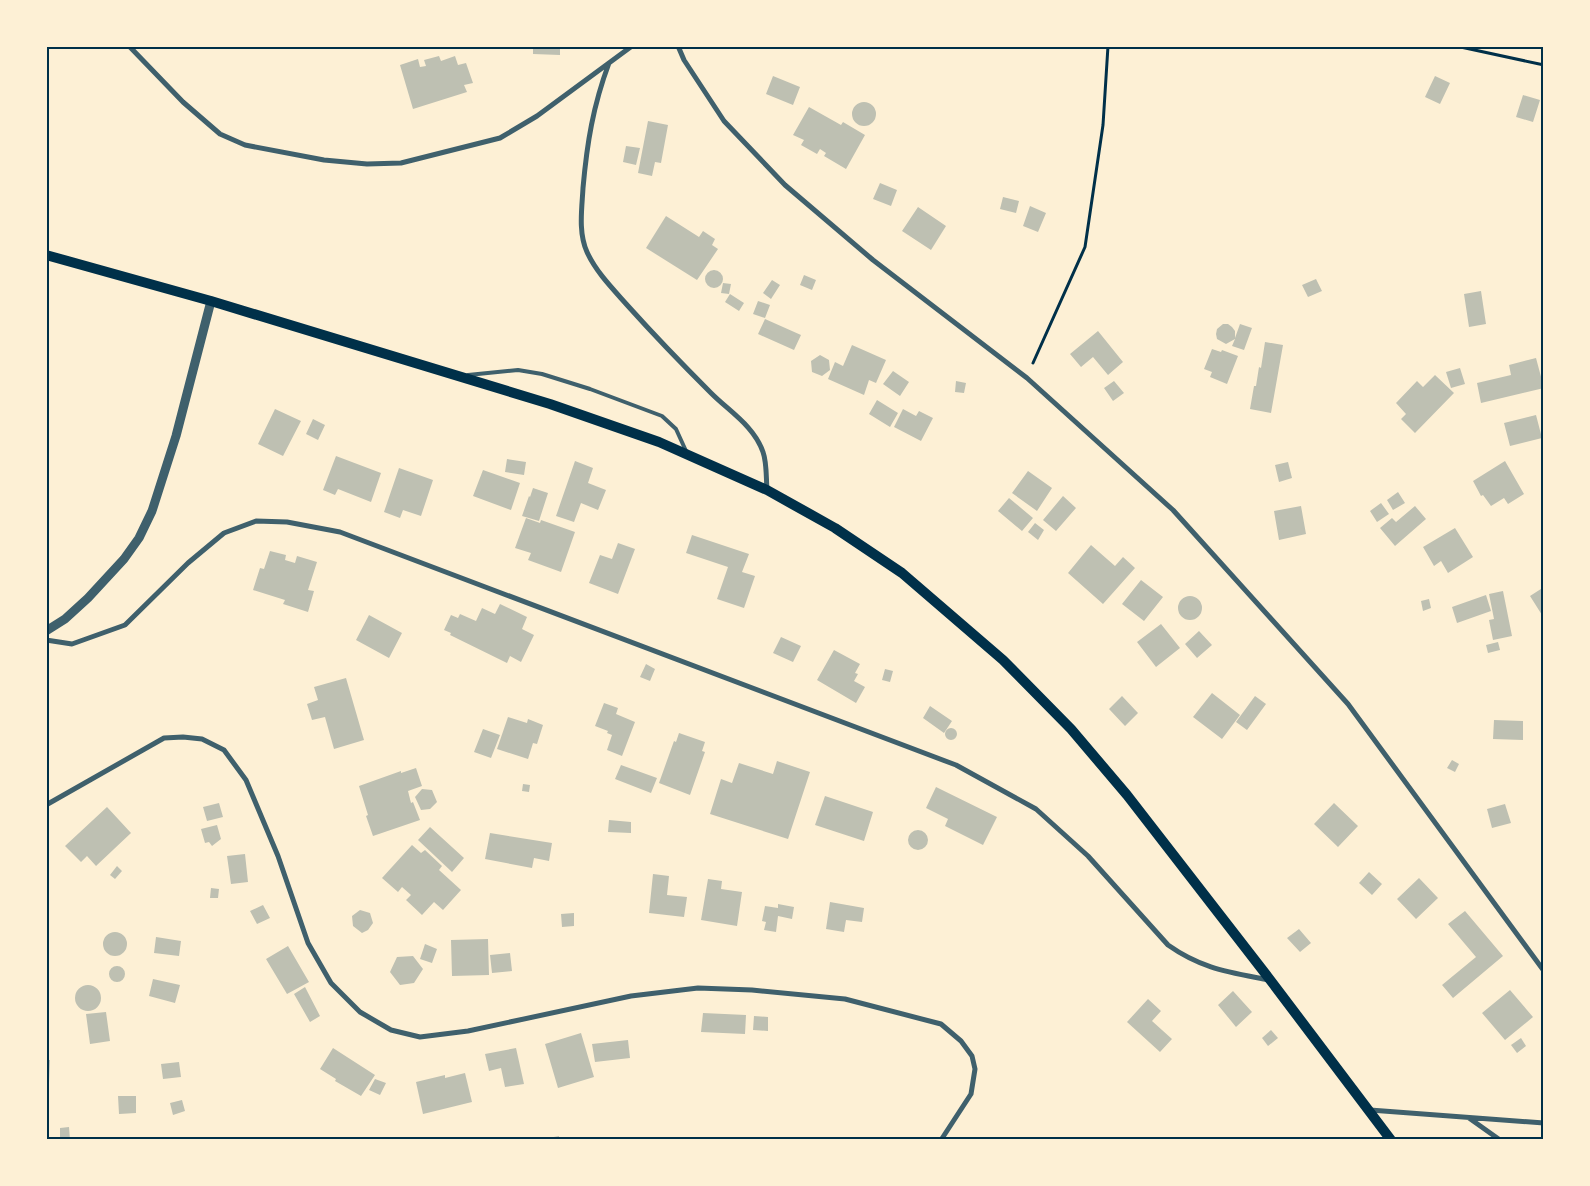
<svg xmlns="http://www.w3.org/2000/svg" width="1590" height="1186" viewBox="0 0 1590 1186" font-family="Helvetica,sans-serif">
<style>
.building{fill:#bec0b2}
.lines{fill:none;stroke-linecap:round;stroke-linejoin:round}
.path{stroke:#003049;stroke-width:3}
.service{stroke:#3f606c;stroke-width:4}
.minor{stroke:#3f606c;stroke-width:5}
.tertiary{stroke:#3f606c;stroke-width:9}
.secondary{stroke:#003049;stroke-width:10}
.neatline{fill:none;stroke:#003049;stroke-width:2}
</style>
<rect width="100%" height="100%" fill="#fdf0d5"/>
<!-- building -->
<path class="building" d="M533,46H560V55L533,54Z
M439,56L441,61L455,56L458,65L466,63L473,83L464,85L467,92L413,109L400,65L418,59L420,67L426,66L424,60Z
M773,76L800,87L793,105L766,94Z
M1435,76L1450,83L1440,104L1425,97Z
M1523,95L1540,100L1533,122L1516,117Z
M852 114a12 12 0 1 1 24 0a12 12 0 1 1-24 0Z
M809,107L841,125L843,122L865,135L846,169L824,156L826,153L820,149L817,154L801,145L804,140L793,135Z
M648,121L668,125L661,163L655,162L652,176L638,173Z
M626,146L640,148L636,165L623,162Z
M880,183L897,190L891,206L873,199Z
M1003,197L1019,201L1016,213L1000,209Z
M1030,206L1046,213L1038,232L1023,226Z
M918,207L946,226L931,250L902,231Z
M666,216L699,237L703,231L715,239L712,245L718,249L697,280L646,248Z
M705 279a9 9 0 1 1 18 0a9 9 0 1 1-18 0Z
M804,275L816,280L812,290L800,285Z
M1316,279L1322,291L1308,297L1302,285Z
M772,280L780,285L771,299L763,293Z
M723,283L731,284L729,294L721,293Z
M1481,291L1486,324L1469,327L1464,294Z
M730,294L744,303L739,311L725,302Z
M758,301L770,305L765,318L753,314Z
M765,319L801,335L794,350L758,334Z
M1223,324H1228L1232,327L1235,331V338L1240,324L1252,328L1244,350L1232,346L1235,339L1226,344L1217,339L1216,334L1217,329Z
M1098,331L1123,362L1108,375L1093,357L1081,367L1070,354Z
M1265,342L1283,345L1271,413L1250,409L1254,386H1256L1259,367L1261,368Z
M852,345L886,360L876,383L869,380L864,395L828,379L835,362L843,366Z
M1212,349L1221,352L1222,350L1238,356L1227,384L1210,377L1212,372L1204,369Z
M820,355L829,360L830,370L822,376L812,372L811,361Z
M1536,358L1544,388L1481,403L1477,383L1511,375L1509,365Z
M1460,368L1465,384L1451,388L1446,372Z
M893,371L909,382L900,396L883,384Z
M1435,375L1454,393L1415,433L1401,419L1406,414L1396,403L1417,381L1423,387Z
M956,381L966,383L964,393L955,392Z
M1114,381L1124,393L1113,401L1104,388Z
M877,400L898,413L890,427L869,414Z
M275,409L301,421L283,456L258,444Z
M903,409L916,416L919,411L933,418L921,441L894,427Z
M1536,415L1542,438L1510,446L1504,423Z
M313,419L325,425L318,440L306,434Z
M336,456L381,473L371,502L338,489L335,495L323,490Z
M507,459L526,462L524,475L505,472Z
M575,461L593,468L588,483L606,490L598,510L581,503L574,522L556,516Z
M1505,461L1524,494L1508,504L1504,498L1491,506L1483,495L1481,496L1473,481Z
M1288,462L1292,478L1279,482L1275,465Z
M399,468L433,480L421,516L403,510L400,518L384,512Z
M483,470L520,483L511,510L473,496Z
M1028,471L1052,488L1037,511L1012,493Z
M533,488L548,493L539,521L522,516L529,496L530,497Z
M1398,492L1405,503L1393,510L1387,500Z
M1063,496L1076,508L1056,531L1043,520Z
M1009,498L1033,518L1022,531L998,511Z
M1381,503L1389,514L1377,522L1370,511Z
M1301,506L1306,534L1279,540L1274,511Z
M1415,506L1426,519L1395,546L1380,528L1392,518L1396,522Z
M526,518L540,523L541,520L575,532L561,572L528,560L531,553L515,548Z
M1035,523L1044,530L1038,540L1028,532Z
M1455,528L1473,557L1448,573L1441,561L1434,566L1423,547Z
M692,535L749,554L742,572L755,576L744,608L717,599L728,567L686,553Z
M618,543L635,549L618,594L589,583L600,555L612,559Z
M1091,545L1115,566L1123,557L1135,568L1103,604L1068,573Z
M270,551L286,555L285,560L295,563L297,556L317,562L308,590L314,591L308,612L283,604L285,600L253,590L260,568L264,569Z
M1141,580L1163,597L1144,621L1122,604Z
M1544,587V614L1542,615L1530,596Z
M1503,591L1512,636L1493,640L1489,620L1494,619L1489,594Z
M1486,595L1491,611L1457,623L1452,607Z
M1178 608a12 12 0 1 1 24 0a12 12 0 1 1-24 0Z
M1429,599L1431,608L1423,611L1421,601Z
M500,604L527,617L522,629L534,635L521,662L510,656L507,663L450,635L451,633L444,630L451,615L458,618L460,614L476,621L482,608L495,614Z
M369,615L402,633L389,658L356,640Z
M1161,624L1180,648L1156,667L1137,642Z
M1199,631L1212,645L1197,658L1185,644Z
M781,637L801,646L793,662L773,653Z
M1498,642L1500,650L1488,653L1486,645Z
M834,650L860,664L855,673L858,674L854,681L865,687L856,703L817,680Z
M646,664L655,669L650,681L640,677Z
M885,669L893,671L890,682L882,680Z
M346,678L364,740L334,749L325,717L312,720L307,704L318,700L314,687Z
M1212,693L1240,715L1222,739L1193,717Z
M1122,696L1138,713L1125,726L1109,709Z
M1255,696L1266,704L1247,730L1236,722Z
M604,703L618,708L616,714L635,722L622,756L607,750L612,735L607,733L608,731L595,726Z
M930,706L952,721L944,733L923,718Z
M508,717L527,723L528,719L543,725L537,744L533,743L528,759L497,749Z
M1494,720L1523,721V740L1493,739Z
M945 734a6 6 0 1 1 12 0a6 6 0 1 1-12 0Z
M483,729L500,735L491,758L474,752Z
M679,733L705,742L702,751L705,752L690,795L659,783L674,741L676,742Z
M1452,760L1459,764L1455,772L1447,768Z
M777,761L810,772L788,839L710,814L721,779L732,783L739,763L773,774Z
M621,765L657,778L651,793L615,779Z
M416,768L422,786L408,791L411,803L413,802L420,820L373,836L366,816L368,815L359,786L401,771V773Z
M523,784L530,785L529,792L522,791Z
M936,787L997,817L983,845L945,826L948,819L926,808Z
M422,789L432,790L437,802L430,809L421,810L415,797Z
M825,796L873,812L864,841L815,825Z
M219,803L223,817L207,821L203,807Z
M1334,803L1358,826L1338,847L1314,824Z
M1505,804L1511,823L1492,828L1487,809Z
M107,807L131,833L96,866L87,856L81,862L65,846Z
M609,820L631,822V833L608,832Z
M217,825L221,839L212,846L209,842L205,843L201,829Z
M430,827L464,858L452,872L418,840Z
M908 840a10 10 0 1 1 20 0a10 10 0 1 1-20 0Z
M490,833L552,843L549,861L534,858L532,868L485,859Z
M412,845L421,853L425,850L442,866L439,870L461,890L443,910L434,902L422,915L406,900L411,895L402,887L398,892L382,878Z
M245,854L248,882L231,884L227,856Z
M117,866L122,871L115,879L110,875Z
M1369,872L1382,884L1372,895L1359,883Z
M653,874L669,876L667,895L687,897L684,917L649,913Z
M1419,878L1438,898L1416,919L1397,899Z
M708,879L722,881L721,889L742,892L737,926L701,920Z
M211,888L219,889L218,898H210Z
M830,902L864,908L862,922L846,920L844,932L826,929Z
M778,904L794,907L792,919L778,916L776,932L764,930L766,922L762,921L765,906L778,908Z
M263,905L270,918L257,924L250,911Z
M360,910L370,913L373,923L368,930L362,933L353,926L352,916Z
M1465,911L1503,956L1453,998L1442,985L1476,957L1448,924Z
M574,913V926L562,927L561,914Z
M1299,929L1311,943L1300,952L1287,938Z
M103 944a12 12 0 1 1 24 0a12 12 0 1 1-24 0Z
M156,937L181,941L179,956L154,953Z
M488,939L489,975L452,976L451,940Z
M425,944L437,949L432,963L420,959Z
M288,946L309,982L287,994L266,959Z
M510,953L512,971L492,973L490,955Z
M413,956L423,969L414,983L400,985L390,972L397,957Z
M109 974a8 8 0 1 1 16 0a8 8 0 1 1-16 0Z
M153,979L180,985L175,1003L149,996Z
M75 998a13 13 0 1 1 26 0a13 13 0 1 1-26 0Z
M305,987L320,1016L310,1022L294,994Z
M1510,990L1533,1017L1505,1040L1482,1013Z
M1233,991L1252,1012L1236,1027L1218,1005Z
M1148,999L1161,1011L1152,1021L1172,1039L1160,1052L1127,1022Z
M106,1012L110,1041L90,1044L86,1014Z
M703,1013L746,1015L745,1034L701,1032Z
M754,1016L768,1017V1031L753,1030Z
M1271,1030L1278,1038L1268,1046L1262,1038Z
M581,1033L594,1077L558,1088L545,1044Z
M1521,1038L1526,1046L1517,1053L1511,1045Z
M628,1040L630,1058L595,1062L592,1044Z
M333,1048L375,1075L361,1096L335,1081L336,1079L320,1069Z
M516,1048L524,1084L505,1087L501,1068L489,1071L485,1054Z
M46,1060H50L49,1083H46Z
M179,1062L181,1077L163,1079L161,1064Z
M465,1073L472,1102L423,1114L416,1082L445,1075V1078Z
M375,1079L386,1083L380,1095L369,1090Z
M118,1096H136V1113L119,1114Z
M182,1100L185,1111L173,1115L170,1103Z
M69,1127L70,1140H60V1128Z
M559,1136V1140H543V1139Z"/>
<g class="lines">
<!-- path -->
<path class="path" d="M1456,46L1544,65
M1033,363L1085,247L1103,125L1108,46"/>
<!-- service -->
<path class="service" d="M468,375L518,370L542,374L590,389L662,416L676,429L686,451"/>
<!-- minor -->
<path class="minor" d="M129,46L183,102L220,134L245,145L324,160L367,164L401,163L500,138L537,116L632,46
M678,46L684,60L724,121L785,185L873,260L1027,378L1173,510L1348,704L1544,971
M609,63C593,106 587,143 583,188C582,208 578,232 587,252C596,272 613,289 628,306C655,336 683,365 711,393C730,412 754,426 763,452C767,463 766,478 767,490
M46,640L72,644L125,625L188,563L224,533L256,521L287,522L340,532L956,765L1036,809L1088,856L1168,945C1202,969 1229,972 1269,980
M46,805L164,738L183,737L202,739L224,750L246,780L278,856L308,943L331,983L360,1012L391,1030L420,1037L468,1031L631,996L698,988L752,990L845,999L941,1024L961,1041L972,1056L975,1069L971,1094L941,1140
M1370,1110L1544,1123
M1469,1118L1500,1140"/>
<!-- tertiary -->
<path class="tertiary" d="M46,631L65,619L88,598L124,559L139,538L152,511L176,436L211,301"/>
<!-- secondary -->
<path class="secondary" d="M46,255L211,301L550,404L659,442L767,490L835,528L902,573L1003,660L1071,729L1127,795L1271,981L1391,1140"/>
</g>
<!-- border -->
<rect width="1590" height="1186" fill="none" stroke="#fdf0d5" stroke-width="95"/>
<rect x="48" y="48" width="1494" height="1090" class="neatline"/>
</svg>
